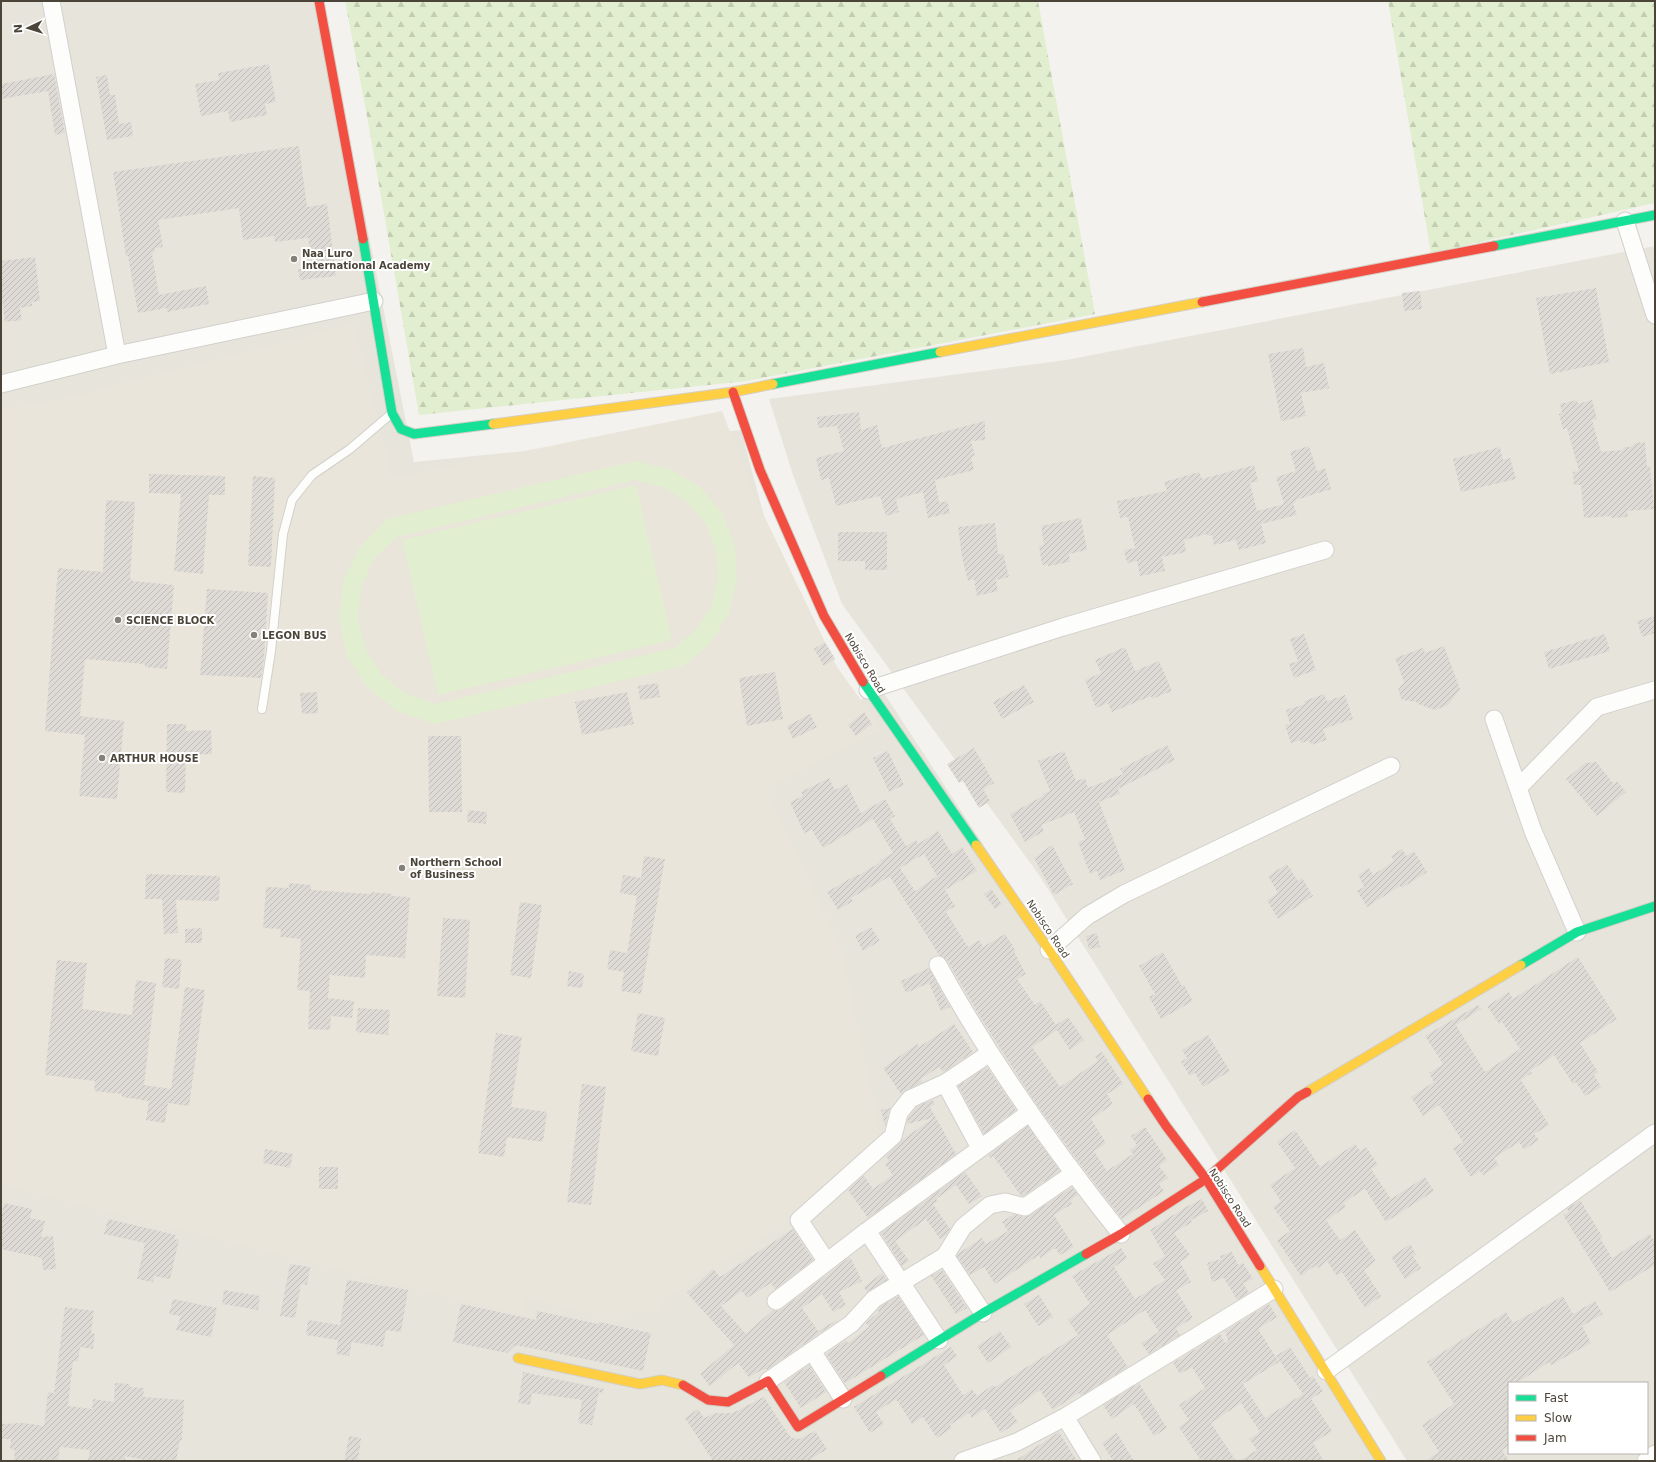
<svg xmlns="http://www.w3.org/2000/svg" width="1656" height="1462" viewBox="0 0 1656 1462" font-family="'DejaVu Sans',sans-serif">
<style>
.residential{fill:#e7e4dc;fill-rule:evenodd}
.education{fill:#eae5da}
.forest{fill:url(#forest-firs)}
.pitch{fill:#e1eecf;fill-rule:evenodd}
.building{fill:url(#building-hatch);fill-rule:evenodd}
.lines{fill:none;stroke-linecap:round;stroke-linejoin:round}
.lane-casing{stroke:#d2d0cb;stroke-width:10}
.street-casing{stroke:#d2d0cb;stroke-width:19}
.fast-casing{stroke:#d3cfc5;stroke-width:11}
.slow-casing{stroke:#d3cfc5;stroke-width:11}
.jam-casing{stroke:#d3cfc5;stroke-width:11}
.lane{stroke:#fdfdfc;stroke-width:8}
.street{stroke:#fdfdfc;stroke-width:17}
.fast{stroke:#16e098;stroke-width:9}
.slow{stroke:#ffcf43;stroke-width:9}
.jam{stroke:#f24e42;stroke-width:9}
.poi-dot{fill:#868178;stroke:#fff;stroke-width:1.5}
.labels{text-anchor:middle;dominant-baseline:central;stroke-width:4;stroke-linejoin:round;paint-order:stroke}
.poi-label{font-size:10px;font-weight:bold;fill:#4b4439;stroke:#fff;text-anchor:start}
.street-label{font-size:10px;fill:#4b4439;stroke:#fff}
</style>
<defs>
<pattern id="forest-firs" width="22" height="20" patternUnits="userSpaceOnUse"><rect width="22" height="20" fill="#e1eecf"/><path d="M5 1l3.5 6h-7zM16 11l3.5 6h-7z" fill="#c3cdb2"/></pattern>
<pattern id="building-hatch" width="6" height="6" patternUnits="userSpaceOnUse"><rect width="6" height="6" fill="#dedbd6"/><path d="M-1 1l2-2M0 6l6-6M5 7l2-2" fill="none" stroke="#c0bdb8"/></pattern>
</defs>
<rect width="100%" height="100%" fill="#f4f2ee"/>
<!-- residential -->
<path class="residential" d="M1,1H322L414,462L741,430L765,520L853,705L880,687L1387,1461H1Z
M1655,246V1461H1407L1039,875L842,604L793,475L769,399L1066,360ZM1509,1383H1647V1453H1509Z"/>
<!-- education -->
<path class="education" d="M353,324L393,478L722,411L756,499L837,667L882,729L765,788L841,949L882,1140L799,1214L660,1301L661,1311L606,1314L569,1309L526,1297L523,1315L1,1184V409L60,400Z"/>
<!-- forest -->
<path class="forest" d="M345,1H1038L1095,314L747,381L419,415L367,116Z
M1388,1H1655V203L1431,253Z"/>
<!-- pitch -->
<path class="pitch" d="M635,461L670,469L700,487L722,513L735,545L737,580L729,613L711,643L683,666L435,724L397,711L367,687L347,656L339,619L343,582L359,548L387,519ZM635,480L663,487L687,502L705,523L716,550L718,578L711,606L696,630L674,648L436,704L406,694L381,674L365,648L358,618L361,587L374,559L397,537Z
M636,485L672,640L438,695L402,540Z"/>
<!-- building -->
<path class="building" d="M269,64L276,102L265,104L267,115L230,122L228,111L201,116L195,84L219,80L218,73Z
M54,74L65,133L55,135L48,91L1,99V84Z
M107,75L110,95H115L119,124L131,122L133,136L107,140L96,77Z
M299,146L307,207L327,204L336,276L300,280L298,269L312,267L308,238L275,242L274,236L243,240L239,208L158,220L163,247L155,248V252L152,253L159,295L206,286L209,304L167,312V308L138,313L128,256H126L113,172Z
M35,257L40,301L32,302V306L20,308L22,320L5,322L1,291V261Z
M1596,288L1609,362L1550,374L1536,298Z
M1420,291L1422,309L1404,311L1402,293Z
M1303,348L1306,367L1324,363L1329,388L1301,393L1306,416L1281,421L1268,354Z
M1577,400L1578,404L1592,400L1597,419L1592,420L1601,452L1623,450V447H1631L1635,443L1645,442L1647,467L1650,466L1654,509L1627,511L1628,517L1611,518V516L1584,518L1581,485H1574L1573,472L1579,471L1567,428L1563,429L1559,414L1562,413L1560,404Z
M859,412L861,430L877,425L882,448L985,421V440L971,441L975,456L971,457L974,470L935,480L939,503L947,501L950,513L928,518L923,492L896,499L899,512L886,516L880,496L836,506L829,478L821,480L816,458L844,451L837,426L818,428L817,417Z
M1309,446L1317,471L1325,468L1331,489L1296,500V502L1293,503L1297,515L1261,524L1266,543L1239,550L1236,540L1214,545L1212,535L1207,536V534L1184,540L1186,552L1162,557L1165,571L1140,576L1137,561L1127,563L1124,550L1135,548L1128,517L1120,518L1117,501L1167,491L1164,482L1199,472L1202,479L1254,465L1258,481L1250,483L1257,511L1284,504L1276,477L1296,471L1290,452Z
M1500,447L1503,460L1510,458L1516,479L1461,492L1453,459Z
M149,474L225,476V495H209L203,574L174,571L181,494L149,493Z
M253,476L275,478L271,567L248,566Z
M106,500L135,502L130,579L133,580L132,581L174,585L167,669L145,667V664L85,659L80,716L124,721L117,799L79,796L85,735L45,731L58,568L103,572Z
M1081,518L1087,550L1069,554L1070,562L1048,566V564L1042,565L1039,546L1044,545L1041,526Z
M995,523L998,555L1003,553L1009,577L996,580L998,591L977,596L974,579L968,581L962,557L958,527Z
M838,532H887V570H865V561H838Z
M207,589L268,593L264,658L261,678L200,675Z
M1655,616V633L1642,637L1637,621Z
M1304,634L1316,670L1294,678L1289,664L1298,661L1290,639Z
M1605,634L1610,651L1549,669L1544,652Z
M825,642L835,659L824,666L814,649Z
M1444,646L1460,689L1448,705L1435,710L1418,704L1417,702L1402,700L1398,690L1404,682L1395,658L1423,648L1425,653Z
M1125,647L1135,671L1159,661L1172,691L1152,699L1151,696L1112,712L1108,703L1096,708L1085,680L1101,673L1095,660Z
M775,672L783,719L747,726L739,678Z
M658,683L660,697L640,700L638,686Z
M1024,685L1034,702L1002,719L993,702Z
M317,692L318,713L302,714L300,693Z
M627,692L634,724L582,735L575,702Z
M1324,694L1327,701L1345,695L1353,719L1323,729L1327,740L1311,745L1309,741L1301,743L1300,740L1291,743L1285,725L1290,724L1286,710L1305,704L1304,701Z
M864,712L872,724L856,736L848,725Z
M810,714L817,727L793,739L787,726Z
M167,724H186V731L211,730L212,754L186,755L185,793L166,792Z
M428,736H461L462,812H429Z
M1167,745L1175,760L1118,789L1120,794L1099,802L1125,870L1100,880L1097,871L1090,874L1078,842L1085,839L1074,812L1041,825L1044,831L1025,842L1010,814L1043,796L1042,794L1050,791L1038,761L1064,751L1076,781L1085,778L1088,788L1123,774L1120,769Z
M974,748L994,783L983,789L990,801L979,808L963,781L959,783L947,764Z
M888,751L904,785L889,792L873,758Z
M1596,762L1614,784L1617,781L1626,792L1597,816L1566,779L1585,763Z
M829,778L835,790L847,784L861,813L885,799L895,816L890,819L906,846L916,840L918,844L938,831L952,854L962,847L977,871L945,890L955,906L946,912L968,947L979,940L983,947L1005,934L1016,951L1014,952L1026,974L1017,979L1035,1005L1040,1001L1056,1025L1068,1017L1084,1040L1070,1050L1057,1030L1032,1047L1060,1087L1098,1061L1095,1056L1102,1052L1123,1084L1107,1094L1113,1104L1091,1119L1106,1143L1094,1151L1107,1171L1133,1154L1130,1150L1137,1145L1131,1136L1145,1127L1167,1160L1159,1166L1168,1178L1159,1184L1164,1191L1122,1219L1079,1163L1032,1098L979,1015L947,960L939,955L890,877H889L851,898L853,901L838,910L827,892L858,874L859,875L881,862L880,860L893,853L873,819L823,848L812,830L804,833L790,802L803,796L801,792ZM924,854L937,876L915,891L900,868Z
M468,810L487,812L486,824L467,822Z
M1052,845L1073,884L1054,895L1034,858Z
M1402,849L1406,856L1414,851L1427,872L1402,888L1400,886L1367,907L1357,891L1364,887L1358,875L1369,868L1373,875L1394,861L1391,856Z
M644,856L665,859L641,994L621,991L624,972L607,969L610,950L627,953L637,896L620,893L623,875L641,878Z
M1287,864L1298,881L1302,878L1313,896L1278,919L1267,900L1278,893L1268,876Z
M146,874L220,876L219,901L176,900L178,933L164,934L162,899H145Z
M289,883L311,885V890L371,894V892L392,894L391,896L410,897L405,958L366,955L365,978L330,975L328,998L354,1001L352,1018L331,1016L330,1030L308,1029L310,991L297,990L301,939L280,937L281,929L263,928L266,887L289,888Z
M991,889L1002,904L995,909L984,894Z
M520,902L542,905L531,978L510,975Z
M443,918L470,920L465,998L437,996Z
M871,927L880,941L863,951L855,936Z
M202,928V943H185V929Z
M1097,933L1100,947L1089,949L1086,936Z
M1163,952L1182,986L1184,985L1193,1001L1161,1019L1149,997L1155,994L1139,966Z
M1578,957L1617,1019L1580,1043L1598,1072L1594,1075L1601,1087L1585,1096L1576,1082L1573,1084L1554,1055L1530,1071L1532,1073L1521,1080L1549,1125L1534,1134L1539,1140L1524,1150L1519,1142L1494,1158L1499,1165L1483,1175L1480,1171L1471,1177L1453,1148L1463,1142L1439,1105L1423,1116L1411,1097L1434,1082L1429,1073L1443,1064L1425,1036L1478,1005L1481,1009L1456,1025L1485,1072L1520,1049L1502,1022L1499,1024L1487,1006L1509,992L1513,999Z
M165,958L182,960L179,989L162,987Z
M57,960L87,963L82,1009L132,1015L136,980L156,983L144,1085L171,1089L185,987L205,990L189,1106L168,1103L165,1123L146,1120L149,1101L122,1097V1094L94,1091L95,1081L45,1075Z
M929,968L950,1007L941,1011L929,983L906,993L901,981Z
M569,971L584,974L582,988L567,986Z
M358,1008L390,1010L388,1035L356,1032Z
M638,1013L665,1018L658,1056L631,1051Z
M954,1024L973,1052L943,1072L939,1067L921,1079L922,1082L906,1090L901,1094L883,1068L917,1044L919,1047Z
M496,1033L522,1037L511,1107L547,1112L543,1142L507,1137L504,1157L478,1153Z
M1208,1035L1230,1071L1203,1087L1195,1073L1190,1076L1181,1062L1187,1058L1182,1050Z
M987,1067L1016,1110L984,1134L958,1086Z
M582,1084L606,1087L591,1205L567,1202Z
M932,1100L935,1104L930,1107L956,1154L868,1218L848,1190L864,1176L873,1189L893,1175L885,1164L889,1161L886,1156L902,1140L933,1118L907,1124L908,1118L916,1107Z
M891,1108L889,1110L885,1126L881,1110Z
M1028,1126L1060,1171L1023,1196H1021L993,1156L990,1158L988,1155Z
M1295,1130L1320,1167L1355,1144L1360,1151L1366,1147L1378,1165L1371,1169L1391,1199L1425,1177L1434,1191L1386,1222L1365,1189L1343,1203L1346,1207L1326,1220L1340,1240L1355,1230L1376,1261L1364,1270L1381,1296L1365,1308L1342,1272L1337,1276L1327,1261L1318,1268L1316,1265L1301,1276L1277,1240L1290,1231L1273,1207L1281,1201L1270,1185L1295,1168L1277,1142Z
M265,1149L293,1154L290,1168L263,1163Z
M319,1167H338V1189H319Z
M965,1172L982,1196L969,1204L956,1185L936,1199L938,1201L933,1204L950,1229L947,1234L940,1239L926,1219L895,1241L909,1261L902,1266L881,1233Z
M1072,1187L1078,1195L1070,1200L1072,1204L1054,1215L1074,1247L1060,1255L1055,1248L1040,1258L1039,1255L995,1284L984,1267L970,1275L957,1256L959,1253L982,1238L986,1244L1008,1231L1002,1222L1014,1214L1023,1217L1030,1215Z
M1202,1199L1208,1211L1191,1220L1192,1222L1174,1233L1190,1255L1180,1262L1191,1282L1176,1290L1193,1318L1176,1328L1180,1335L1149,1354L1141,1343L1159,1332L1145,1310L1107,1335L1128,1367L1081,1396L1079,1393L1053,1410L1040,1390L1010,1411L1018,1422L1001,1433L985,1409L972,1418L969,1413L950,1425L952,1428L937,1438L923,1417L912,1424L896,1399L876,1412L884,1424L870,1433L854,1407L951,1347L957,1356L944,1365L963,1395L972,1389L977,1396L993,1385L995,1387L1078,1335L1068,1320L1090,1304L1072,1276L1121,1248L1127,1258L1114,1267L1135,1299L1165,1280L1153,1264L1165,1256L1150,1230L1184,1208Z
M1580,1200L1602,1236L1600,1238L1612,1258L1650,1234L1655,1243V1265L1610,1292L1563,1215L1569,1212L1567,1209Z
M4,1203L32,1209L30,1218L45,1221L41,1237L53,1236L56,1269L43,1270L42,1258L1,1249V1218Z
M108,1219L176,1235L174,1239L179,1240L170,1279L154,1276L153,1282L137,1279L145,1243L104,1234Z
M793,1229L813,1260L775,1289L771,1283L747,1298L742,1291L721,1306L746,1334L773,1310L778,1311L782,1309L850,1257L862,1281L839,1292L846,1305L833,1312L822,1294L802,1308L818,1331L835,1321L836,1322L768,1369L762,1370L749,1377L738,1363L710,1386L700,1374L734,1345L687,1293L713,1269L720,1277Z
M1410,1244L1416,1254L1413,1256L1421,1268L1405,1279L1391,1257Z
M1232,1252L1238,1265L1243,1263L1253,1279L1243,1283L1249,1293L1237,1300L1224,1278L1212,1282L1207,1263L1221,1259L1220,1256Z
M290,1264L310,1267L307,1285L301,1284L295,1318L280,1316Z
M942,1270L967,1308L956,1314L931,1276Z
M882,1273L887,1280L867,1292L864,1287Z
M347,1280L408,1290L401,1332L386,1330L383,1347L352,1342L349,1356L336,1354L338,1340L306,1335L308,1320L340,1325Z
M224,1290L260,1296L258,1310L222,1304Z
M1039,1295L1053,1317L1038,1326L1024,1304Z
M898,1296L924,1335L845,1383L826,1354L846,1340L848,1343L869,1327L866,1323L879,1312L877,1310L880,1307Z
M1563,1296L1573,1314L1595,1301L1603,1314L1582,1326L1591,1343L1551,1365L1549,1362L1517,1383H1509V1445L1502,1450L1509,1461H1425L1439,1452L1422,1425L1454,1404L1427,1362L1506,1312L1513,1323Z
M173,1299L217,1308L211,1337L176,1330L181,1316L169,1314Z
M461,1304L536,1320L537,1311L598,1324L599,1322L651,1333L643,1371L521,1346H514L507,1353L453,1342Z
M1269,1304L1277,1317L1258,1329L1279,1362L1243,1384L1265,1418L1303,1394L1276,1356L1290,1347L1310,1378L1313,1376L1323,1391L1311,1399L1332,1431L1313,1443L1324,1461H1239L1257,1450L1249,1439L1260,1432L1241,1403L1211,1423L1236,1461H1201L1179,1427L1189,1420L1179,1405L1205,1388L1192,1367L1180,1374L1173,1363L1220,1334L1225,1343L1228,1341L1225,1331Z
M65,1307L94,1311L91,1333L95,1334L93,1349L80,1347L78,1361H73L68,1406L92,1409L93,1399L114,1402L115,1383L130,1384V1387L144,1388L143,1397L184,1400L182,1440H180L176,1461H150L125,1456V1461H88L90,1450L60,1447L58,1461L14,1460L15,1450L10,1449L11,1439H1V1424L24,1423L44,1426L48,1392L54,1393Z
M1000,1331L1011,1347L988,1363L977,1346Z
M809,1365L826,1392L801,1408L784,1382Z
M523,1372L604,1389L603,1393L599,1392L592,1425L578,1423L582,1400L532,1393L530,1405L518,1403Z
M1139,1383L1167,1428L1154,1436L1134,1404L1112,1419L1103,1405Z
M764,1397L788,1434L792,1438L799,1439L815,1431L827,1449L808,1461H713L685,1418L698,1409L704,1418L716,1413H733Z
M1059,1432L1077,1461H1015Z
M1117,1433L1134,1461H1113L1102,1443Z
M349,1436L361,1438L358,1461H344Z"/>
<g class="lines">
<defs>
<path id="lane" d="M262,709L271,651L283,534L292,500L312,475L350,449L391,414"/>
<path id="street" d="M51,1L117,355
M1625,221L1655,315
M1,384L117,355L374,301
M868,690L1063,627L1325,550
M1494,719L1533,831L1577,932
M1519,787L1597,707L1655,690
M1049,950L1087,916L1124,894L1391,766
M938,965C990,1060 1053,1149 1121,1234
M945,1083L980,1148
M867,1231L939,1340
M945,1256L983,1313
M827,1262L799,1220L893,1136L899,1113L910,1099L945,1083L990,1053
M776,1301L867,1231L1029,1113
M812,1351L843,1399
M1326,1371L1655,1133
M768,1381L851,1324L874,1299L945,1256L963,1227L990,1205L1005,1202L1025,1207L1073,1174
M1065,1417L1092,1461
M963,1461L1017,1442L1065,1417L1274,1289
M1646,1461L1655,1454"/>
<path id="fast" d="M363,239L392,413L401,429L414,434L493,424
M1494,246L1655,215
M773,384L940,352
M863,682L976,845
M1521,965L1577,932L1655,906
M881,1376L983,1313L1086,1254"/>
<path id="slow" d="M940,352L1202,302
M493,424L733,392L773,384
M976,845L1049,950L1148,1099
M1307,1092L1521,965
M1260,1266L1381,1461
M518,1358L640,1384L662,1380L683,1385"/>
<path id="jam" d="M319,1L363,239
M1202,302L1494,246
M733,392L760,470L824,616L863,682
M1148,1099L1166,1126L1206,1179L1260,1266
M1086,1254L1121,1234L1206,1179L1298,1097L1307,1092
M683,1385L708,1400L728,1402L768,1381L798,1427L881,1376"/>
</defs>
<!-- lane casing -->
<use href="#lane" class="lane-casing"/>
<!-- street casing -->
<use href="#street" class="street-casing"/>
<!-- fast casing -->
<use href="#fast" class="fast-casing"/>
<!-- slow casing -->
<use href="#slow" class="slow-casing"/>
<!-- jam casing -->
<use href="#jam" class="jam-casing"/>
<!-- lane -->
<use href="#lane" class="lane"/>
<!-- street -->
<use href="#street" class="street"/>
<!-- fast -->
<use href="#fast" class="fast"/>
<!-- slow -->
<use href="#slow" class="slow"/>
<!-- jam -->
<use href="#jam" class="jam"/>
</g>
<!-- markers -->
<g class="poi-dot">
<circle cx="294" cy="259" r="4"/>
<circle cx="118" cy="620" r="4"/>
<circle cx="254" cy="635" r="4"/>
<circle cx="102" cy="758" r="4"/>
<circle cx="402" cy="868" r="4"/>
</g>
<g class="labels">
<!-- poi labels -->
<g class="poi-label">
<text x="302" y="253">Naa Luro<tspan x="302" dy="12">International Academy</tspan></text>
<text x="126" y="620">SCIENCE BLOCK</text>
<text x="262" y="635">LEGON BUS</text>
<text x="110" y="758">ARTHUR HOUSE</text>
<text x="410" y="862">Northern School<tspan x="410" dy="12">of Business</tspan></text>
</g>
<!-- street labels -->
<g class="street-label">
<text transform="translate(865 663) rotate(59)">Nobisco Road</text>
<text transform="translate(1048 929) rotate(56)">Nobisco Road</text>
<text transform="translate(1230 1198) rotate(57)">Nobisco Road</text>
</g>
</g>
<!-- border -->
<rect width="1656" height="1462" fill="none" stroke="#4b4439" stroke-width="4"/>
<!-- legend -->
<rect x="1508" y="1382" width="140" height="72" fill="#ffffff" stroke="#b7b4b0"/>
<rect x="1516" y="1395" width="20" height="6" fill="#16e098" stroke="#b7b4b0"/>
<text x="1544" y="1402" font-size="12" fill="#4b4439">Fast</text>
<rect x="1516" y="1415" width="20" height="6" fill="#ffcf43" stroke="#b7b4b0"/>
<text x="1544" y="1422" font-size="12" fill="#4b4439">Slow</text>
<rect x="1516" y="1435" width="20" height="6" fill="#f24e42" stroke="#b7b4b0"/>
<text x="1544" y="1442" font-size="12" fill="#4b4439">Jam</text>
<!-- north arrow -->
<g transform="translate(28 28) rotate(266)" stroke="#ffffff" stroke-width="3" paint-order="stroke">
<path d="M0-3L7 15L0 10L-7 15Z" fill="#4b4439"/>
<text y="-6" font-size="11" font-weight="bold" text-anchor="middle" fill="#4b4439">N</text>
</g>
</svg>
